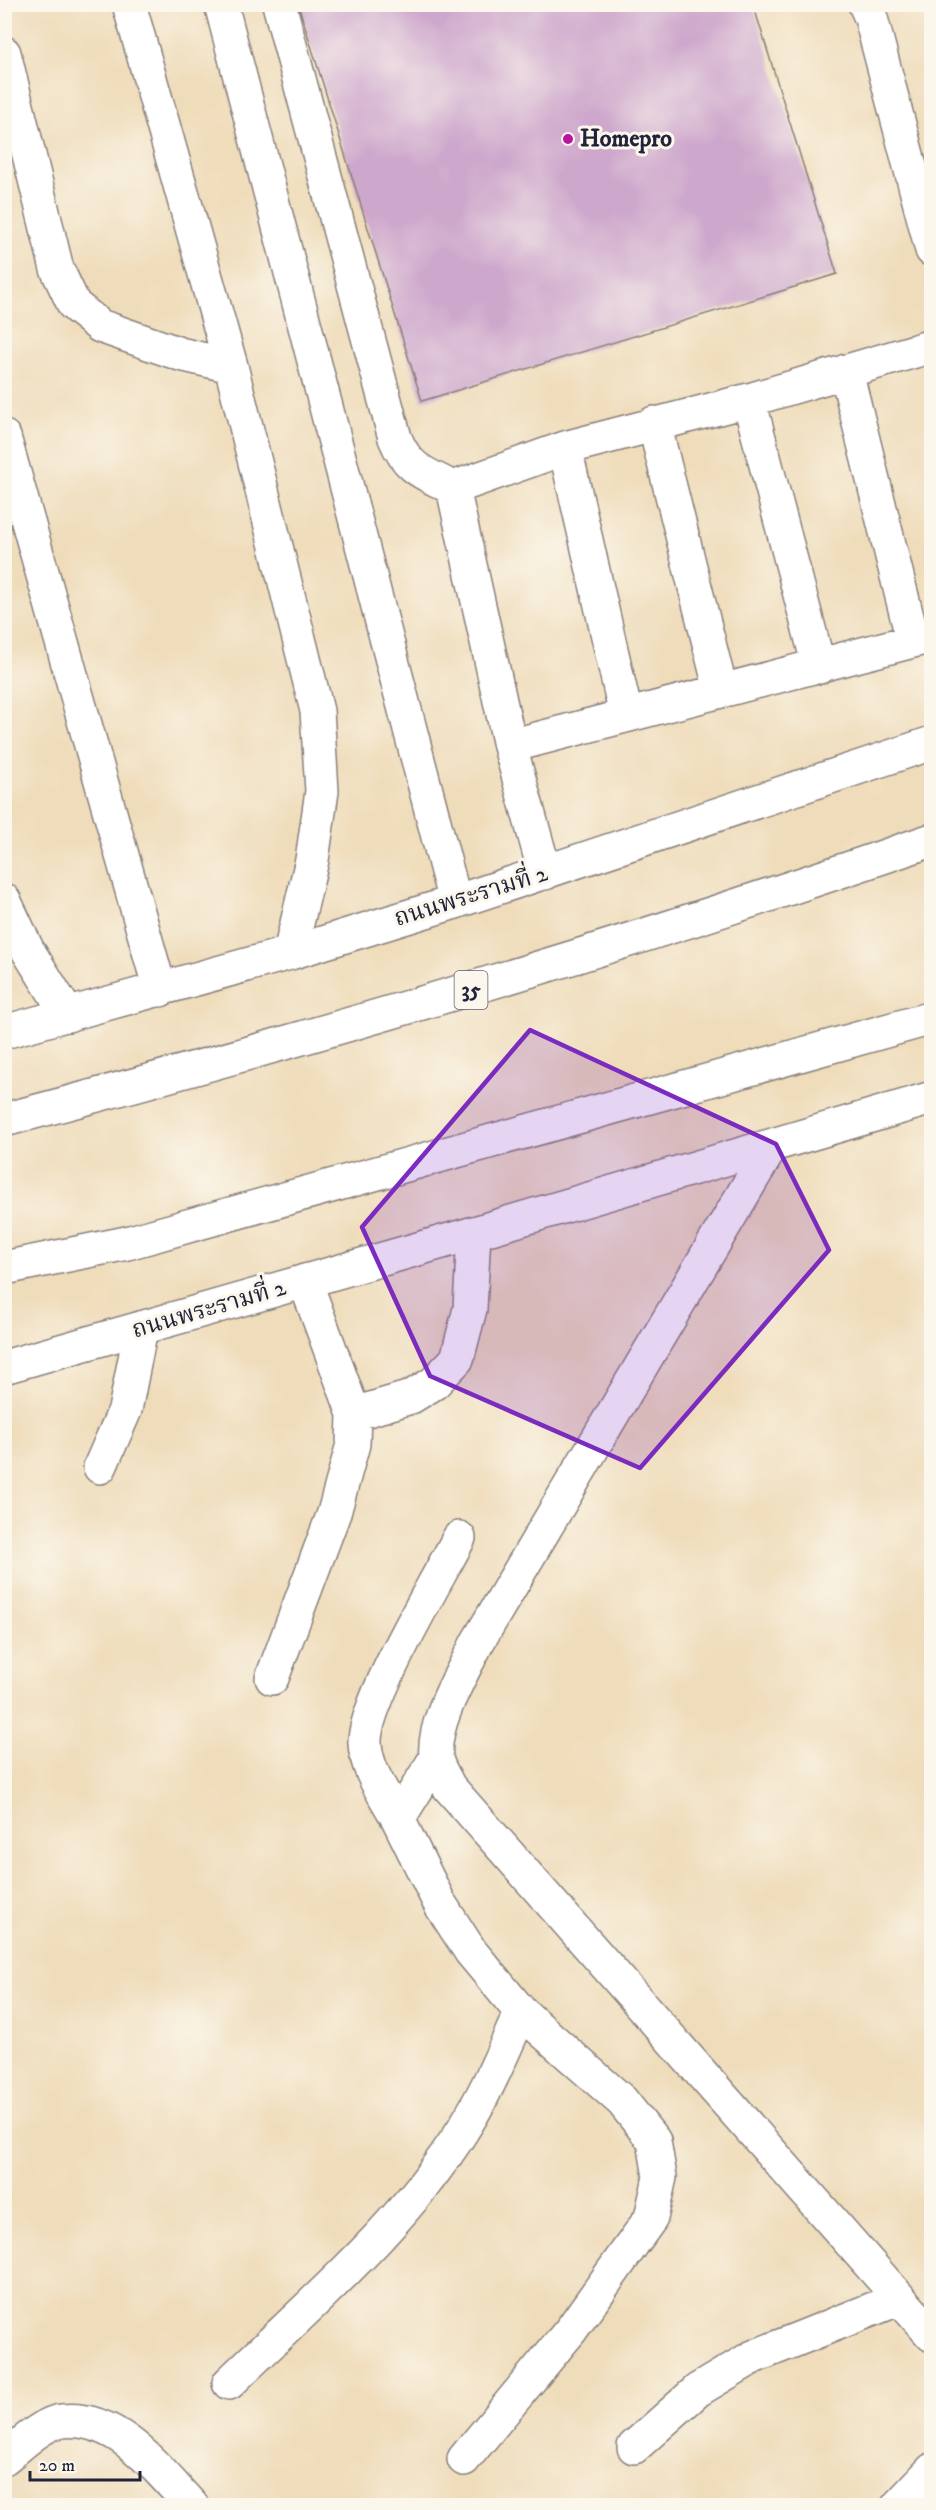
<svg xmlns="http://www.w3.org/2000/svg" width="936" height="2510" viewBox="0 0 936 2510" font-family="'IM FELL DW Pica','Noto Serif Thai',serif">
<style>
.building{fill:#cea7cc}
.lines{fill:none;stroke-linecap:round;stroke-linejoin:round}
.minor-casing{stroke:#887f7a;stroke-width:36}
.major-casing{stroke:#887f7a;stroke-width:36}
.highway-casing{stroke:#887f7a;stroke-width:36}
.minor{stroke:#fff;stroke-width:33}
.major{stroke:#fff;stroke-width:33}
.highway{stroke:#fff;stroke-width:33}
.marked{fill:#7b2cbf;fill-opacity:0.2;stroke:#7b2cbf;stroke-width:4.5;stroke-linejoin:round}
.poi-dot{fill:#b5179e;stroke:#fbf7ec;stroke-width:2}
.labels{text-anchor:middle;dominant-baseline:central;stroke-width:6;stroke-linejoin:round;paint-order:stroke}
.shield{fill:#fbf7ec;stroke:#636270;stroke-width:1.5}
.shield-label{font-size:22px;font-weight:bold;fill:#22223b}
.poi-label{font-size:24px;font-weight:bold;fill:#22223b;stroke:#fbf7ec;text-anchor:start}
.street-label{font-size:24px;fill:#22223b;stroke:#fbf7ec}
</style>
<rect width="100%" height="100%" fill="#fbf7ec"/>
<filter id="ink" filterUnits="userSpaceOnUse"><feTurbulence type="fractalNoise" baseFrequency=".0167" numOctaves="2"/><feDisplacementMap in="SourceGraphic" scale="12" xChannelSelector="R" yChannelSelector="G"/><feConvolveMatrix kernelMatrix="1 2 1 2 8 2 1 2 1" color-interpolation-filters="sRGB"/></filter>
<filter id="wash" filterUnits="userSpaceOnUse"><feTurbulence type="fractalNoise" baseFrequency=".008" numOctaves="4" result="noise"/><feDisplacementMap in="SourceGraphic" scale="24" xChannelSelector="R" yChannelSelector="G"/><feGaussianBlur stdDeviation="1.35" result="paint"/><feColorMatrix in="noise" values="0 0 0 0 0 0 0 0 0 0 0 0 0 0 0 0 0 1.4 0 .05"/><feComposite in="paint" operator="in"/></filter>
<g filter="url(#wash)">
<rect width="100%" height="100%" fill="#efdcba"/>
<g id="blocks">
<!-- building -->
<path class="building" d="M298,4H753L837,274L422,401Z"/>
</g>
</g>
<g filter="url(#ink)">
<use href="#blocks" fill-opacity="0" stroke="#887f7a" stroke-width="1.5"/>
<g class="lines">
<defs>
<path id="minor" d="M129,4L231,366
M221,4L455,902
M279,4L395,438C408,470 424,473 453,488L565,448L749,400L932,346
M865,4L871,18L932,250
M4,53L57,269L74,305L100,326L180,354L231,366L317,711L322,791L312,860L290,953
M846,371L913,641
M749,400L819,667
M654,423L721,691
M4,437L160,990
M565,448L626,715
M453,488L510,746L545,873
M510,746L932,636
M4,900L27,949L68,1015
M771,1147L477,1643C462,1674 432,1722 436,1757C437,1767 445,1778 449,1787L932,2335
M354,1414L411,1397L434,1383L457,1359L470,1309L474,1233
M100,1467L125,1410L141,1328
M272,1678L334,1513L353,1444L354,1414L305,1281
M398,1819C385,1795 366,1770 365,1743C363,1704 438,1579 459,1538
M229,2383C310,2304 401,2228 462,2131C486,2094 503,2052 521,2012L471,1952L440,1904L398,1819L436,1758
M634,2447L698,2390L753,2357L898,2299
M4,2458C20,2446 42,2423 62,2421C118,2415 158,2470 192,2506
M464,2459L571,2330L651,2218L660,2177L654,2141L622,2101L521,2012
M898,2506L932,2470"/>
<path id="major" d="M4,1032L290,953L455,902L932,743
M4,1367L474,1233L932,1098"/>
<path id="highway" d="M4,1120C317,1037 626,946 932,840
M4,1268L127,1243L932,1018"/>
</defs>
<!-- minor casing -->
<use href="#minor" class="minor-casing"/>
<!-- major casing -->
<use href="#major" class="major-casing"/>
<!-- highway casing -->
<use href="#highway" class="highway-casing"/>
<!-- minor -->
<use href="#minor" class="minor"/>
<!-- major -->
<use href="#major" class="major"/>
<!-- highway -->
<use href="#highway" class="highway"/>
</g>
</g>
<!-- marked area -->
<path class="marked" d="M530,1030L776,1144L829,1250L640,1468L430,1376L362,1227Z"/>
<!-- markers -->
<circle class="poi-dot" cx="568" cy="139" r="6"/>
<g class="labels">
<!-- shield labels -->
<rect class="shield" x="454.5" y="971" width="33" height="38" rx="4.5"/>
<g class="shield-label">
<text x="471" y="990">35</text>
</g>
<!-- poi labels -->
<g class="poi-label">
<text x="580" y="139">Homepro</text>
</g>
<!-- street labels -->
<g class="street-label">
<text transform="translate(471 896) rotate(-17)">ถนนพระรามที่ 2</text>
<text transform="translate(209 1309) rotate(-16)">ถนนพระรามที่ 2</text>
</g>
</g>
<!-- margin -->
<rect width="936" height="2510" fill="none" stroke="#fbf7ec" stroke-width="24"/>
<!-- scale -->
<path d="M30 2471v9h110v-9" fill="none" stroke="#22223b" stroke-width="3"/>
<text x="39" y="2471" font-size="18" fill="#22223b" stroke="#fbf7ec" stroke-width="4.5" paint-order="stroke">20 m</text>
</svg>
